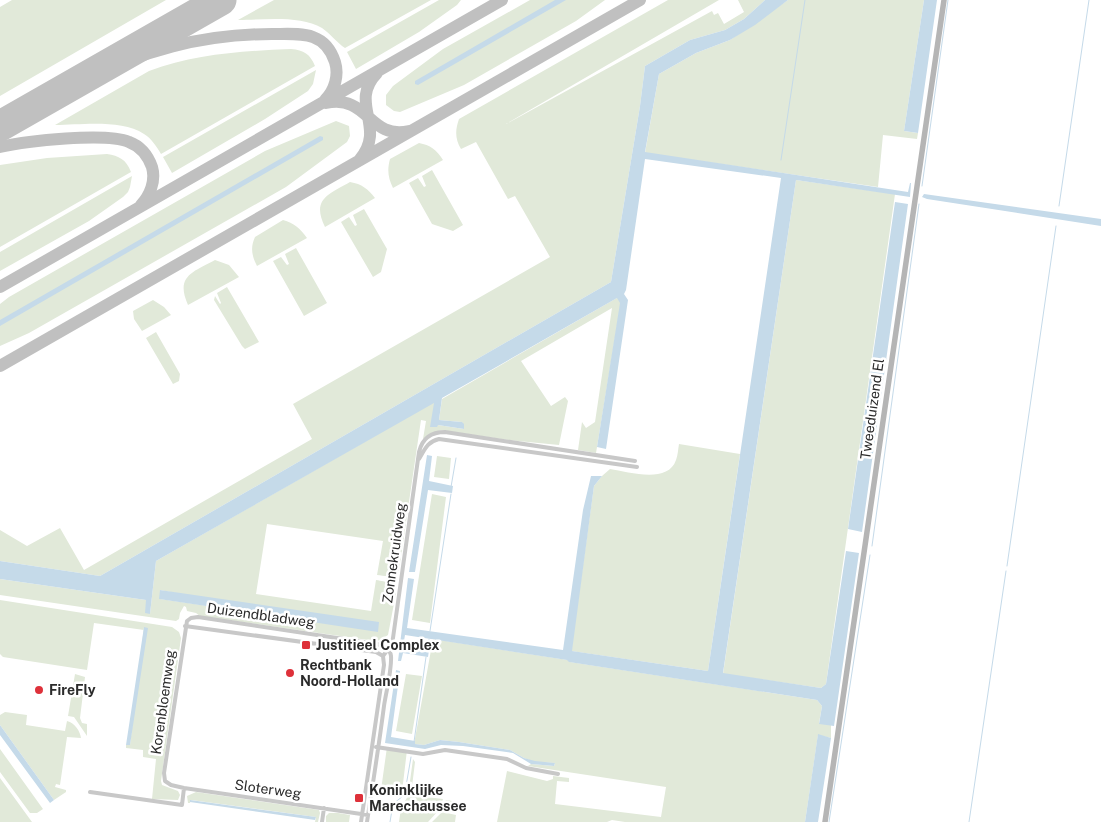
<svg xmlns="http://www.w3.org/2000/svg" width="1101" height="822" viewBox="0 0 1101 822" font-family="'Public Sans',sans-serif">
<style>
.green{fill:#e1e9d9;fill-rule:evenodd}
.water{fill:#c5dae9}
.lines{fill:none;stroke-linecap:round;stroke-linejoin:round}
.stream{stroke:#c5dae9;stroke-width:1}
.taxiway{stroke:#c0c0c0;stroke-width:12}
.runway{stroke:#c0c0c0;stroke-width:31}
.street{stroke:#c8c8c8;stroke-width:4}
.secondary{stroke:#b5b5b5;stroke-width:5.5}
.poi-dot{fill:#de313a;stroke:#fff;stroke-width:2}
.labels{text-anchor:middle;dominant-baseline:central;stroke-width:5;stroke-linejoin:round;paint-order:stroke}
.street-label{font-size:14px;fill:#2b2b2b;stroke:#fff}
.poi-label{font-size:14px;font-weight:bold;fill:#2b2b2b;stroke:#fff;text-anchor:start}
</style>
<rect width="100%" height="100%" fill="#fff"/>
<!-- green -->
<path class="green" d="M12,0H166L0,96V7Z
M274,0H431L345,48C337,43 331,34 322,28C300,15 263,20 238,20Z
M439,0H461L457,5L419,32L356,69L347,52Z
M530,0H605L576,21L464,85L400,112L394,111L386,105V95L393,86L443,49Z
M668,0H719L506,124L712,11L714,15L718,13L724,24L744,12L738,0H765L744,19L725,30L690,40L645,66L640,106L611,282L100,576L0,561V530L27,546L60,528L84,570L312,439L293,404L550,257L515,196L508,199L476,142L461,149C455,139 455,130 459,119Z
M788,0H924L904,131L918,133L917,139L883,135L878,187L645,153L659,74L696,53L730,40Z
M291,49C304,50 310,54 315,66L161,154C157,147 151,138 144,134C121,119 81,125 55,125L149,71C194,54 242,51 291,49Z
M316,70L313,84L308,91L265,119L172,173L163,157Z
M336,121L349,126L350,136L347,142L286,187L29,333L0,346V304L9,297L265,151Z
M419,143C430,145 437,150 443,160L393,188C388,178 387,170 390,159Z
M107,154C119,156 126,159 131,172L0,247V165L47,158Z
M432,170L463,225L453,231L432,224L409,183L418,178L424,187L426,186L422,176Z
M132,176L130,187L128,192L123,197L89,221L0,271V252Z
M796,180L895,194L826,684L821,688L723,674Z
M350,182C362,184 368,189 375,198L325,227C311,199 329,194 350,182Z
M364,209L387,249L381,272L373,277L341,222L349,217L355,226L357,225L353,215Z
M283,220C294,223 300,228 307,238L257,266C252,256 250,248 255,237Z
M296,248L327,303L304,316L273,261L281,257L287,265L289,264L285,254Z
M215,260L229,265L239,277L188,305C175,276 193,272 215,260Z
M227,287L259,342L245,349L242,346L214,300L215,296L220,304L221,303L217,293Z
M622,295L596,453L578,450L582,422L586,428L595,422L612,308L521,361L551,406L565,397L568,401L559,445L508,440L441,430L430,434L423,439L426,421L421,420L399,570C394,578 386,576 377,575L383,541L267,524L256,594L371,611L376,580C387,582 393,582 396,593L388,635L381,640L375,641L200,616L196,613L187,611L186,607L184,606L180,613L179,619L176,621L0,595V579L146,600L150,614L156,561L434,402L438,425L464,429L462,422L439,420L442,399ZM160,590L378,631L160,599Z
M153,300L164,307L171,315L142,331L134,319L133,311Z
M156,332L180,374L179,381L173,384L146,338Z
M679,444L740,454L708,671L571,651L594,486L602,476L610,469C629,472 668,484 676,460C678,455 678,449 679,444Z
M437,456L451,458L449,479L434,477Z
M432,494L446,497L430,623L412,620Z
M0,600L172,627L179,632L181,638L161,781L162,785L178,791L180,795L178,800L152,799L156,759L143,757V750L126,748V745H130L144,627V630L94,623L87,670L3,657L0,654Z
M433,639L568,660L570,662L817,700L822,706L819,723L831,725V738L818,735L805,822H625L612,820L607,822H497L507,771L547,781L553,779V776L569,778V782L557,781L555,804L661,817L666,787L528,766L531,764L554,766L555,763L535,762L524,758L510,750L459,742L440,740L424,745L414,744Z
M75,674L85,677L80,718L82,723L87,724V736L74,717L68,716Z
M406,674L422,676L412,734L396,731Z
M5,712L27,715L26,725L65,731L67,721C75,723 80,731 81,738L67,737L60,785L56,784L55,787L66,790V792L54,800L0,725V715Z
M387,747L407,750L402,792L381,790Z
M0,749L43,809L37,813H30L0,772Z
M413,759L415,762L411,795L443,799L439,810L428,822H399L401,808L408,796Z
M0,778L32,822H0Z
M196,792L319,810L320,813L318,822H315L316,817L191,800L190,803H188L187,796Z
M446,800L452,801L451,806H448L447,813L456,815L455,822H432L441,813Z
M329,813H338L350,815L349,822H326V816Z"/>
<!-- water -->
<path class="water" d="M555,0H566L418,85L415,84V81Z
M765,0H788L755,25L730,40L696,53L659,74L645,152L908,192L910,183H911L910,197L796,180L723,673L821,688L826,684L846,551L859,553L834,726L819,724L822,706L817,700L569,662L567,660L405,635L403,647L429,650L428,657L403,653L401,661H398L408,578L414,579L407,628L563,650L583,510L591,476H602L594,486L572,651L708,671L781,178L645,159L626,290L624,294L628,300L606,449L597,447L620,303L617,298L442,398L439,420L462,422L464,424V429L438,425L437,427H430L434,403L156,561L150,614L145,613L146,600L0,579V561L100,576L611,282L640,106L645,66L690,40L725,30L744,19Z
M924,0H937L918,133L904,131Z
M320,136L323,137V140L0,326V320Z
M924,194L1101,219V226L927,199L922,197Z
M895,202L908,204L862,532L848,529Z
M427,455L432,456L429,481L453,486L452,493L428,490L415,572H409Z
M160,590L379,622L378,632L159,599Z
M144,627L148,628L130,745H126Z
M396,670L400,671L391,737L415,741V744L424,745L440,740L459,742L510,750L524,758L535,761L555,763L554,766L531,764L513,753L463,746L441,745L425,749L385,743Z
M0,725L54,800L50,803L0,735Z
M818,734L831,738L818,822H805Z
M190,800L316,817L315,820L190,802Z"/>
<g class="lines">
<!-- stream -->
<path class="stream" d="M781,160L805,0
M922,186L948,0
M1059,206L1089,0
M451,487L456,458
M872,546L919,204
M1007,566L1056,226
M430,631L451,494
M427,650L429,639
M414,742L426,657
M390,822L393,804L403,796L405,792L411,757
M829,822L870,555
M969,822L1006,571"/>
<!-- taxiway -->
<path class="taxiway" d="M78,82C142,51 201,34 272,34C299,34 325,30 335,62C339,75 335,90 325,100
M326,103C369,94 368,140 409,131
M0,147C26,141 106,132 129,142C140,146 148,156 152,167C156,181 150,195 141,205
M360,159C387,127 348,103 377,73
M0,287L502,0
M0,366L640,0"/>
<!-- runway -->
<path class="runway" d="M0,126L221,0"/>
<!-- street -->
<path class="street" d="M419,459C425,449 427,442 439,439L637,467
M185,626L376,652L383,656
M376,747L423,754L445,750L507,759L526,768L558,774
M90,792L182,805L184,788
M322,822L324,808
M361,822L384,665L383,656L391,645L393,638L419,452C422,439 431,432 445,432L635,461
M367,822C373,783 379,745 384,706C386,692 392,670 391,656C390,648 384,646 377,644L198,617L191,618L187,621L164,773L165,781L171,785L184,788L368,815"/>
<!-- secondary -->
<path class="secondary" d="M825,822L944,0"/>
</g>
<!-- markers -->
<g class="poi-dot">
<rect x="301" y="640" width="10" height="10" rx="2.5"/>
<circle cx="290" cy="673" r="5"/>
<circle cx="39" cy="690" r="5"/>
<rect x="354" y="793" width="10" height="10" rx="2.5"/>
</g>
<g class="labels">
<!-- street labels -->
<g class="street-label">
<text transform="translate(872 409) rotate(-82)">Tweeduizend El</text>
<text transform="translate(394 553) rotate(-82)">Zonnekruidweg</text>
<text transform="translate(261 615) rotate(8)">Duizendbladweg</text>
<text transform="translate(163 702) rotate(-82)">Korenbloemweg</text>
<text transform="translate(268 789) rotate(8)">Sloterweg</text>
</g>
<!-- poi labels -->
<g class="poi-label">
<text x="316" y="645">Justitieel Complex</text>
<text x="300" y="665">Rechtbank<tspan x="300" dy="16">Noord-Holland</tspan></text>
<text x="49" y="690">FireFly</text>
<text x="369" y="790">Koninklijke<tspan x="369" dy="16">Marechaussee</tspan></text>
</g>
</g>
</svg>
